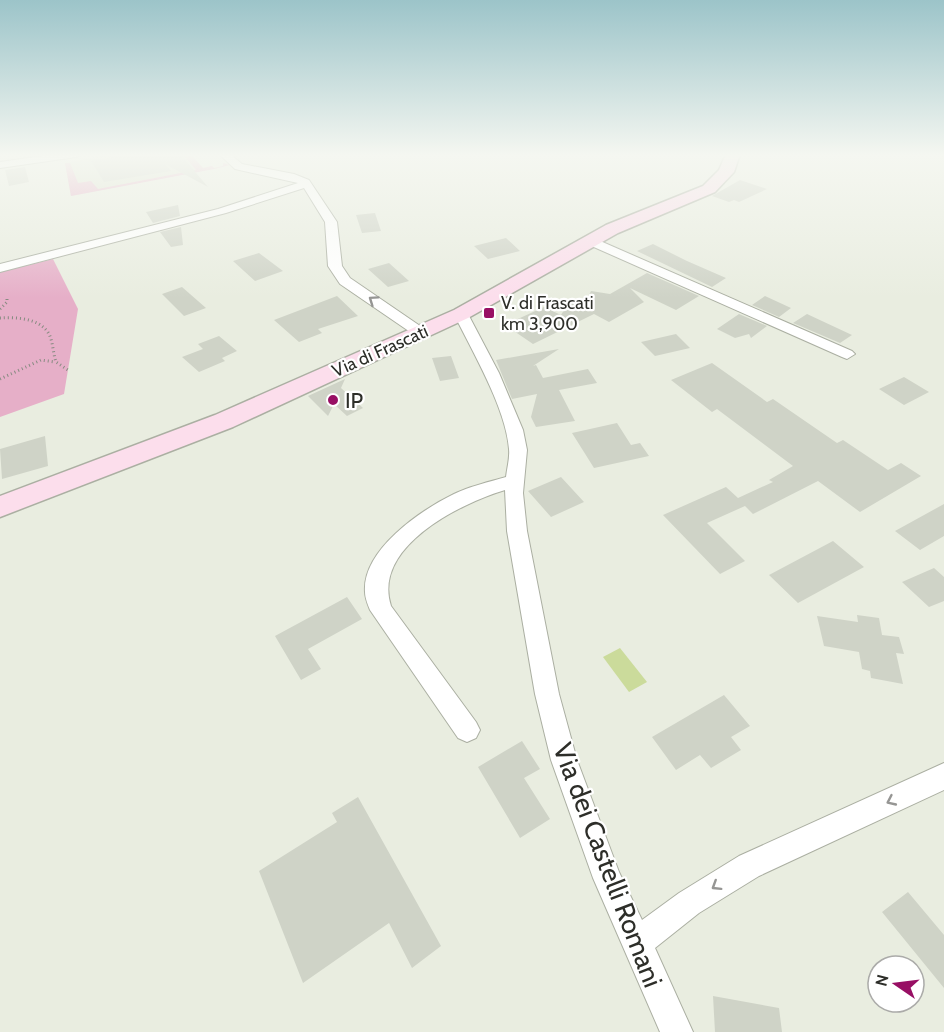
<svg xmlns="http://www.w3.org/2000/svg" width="944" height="1032" viewBox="0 0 944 1032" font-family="Cabin,sans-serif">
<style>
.built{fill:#dde3d0}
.green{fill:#e6afc8}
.water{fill:#cbdb9b}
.building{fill:#cfd3c7}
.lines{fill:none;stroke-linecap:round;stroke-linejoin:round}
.street-casing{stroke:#abafa2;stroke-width:2}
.secondary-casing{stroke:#abafa2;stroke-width:3}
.path{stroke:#888b82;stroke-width:3;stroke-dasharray:1 3;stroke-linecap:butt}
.street{fill:#fff;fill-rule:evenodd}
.secondary{fill:#fcdeec;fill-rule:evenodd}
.oneway{stroke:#969694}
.poi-dot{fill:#980f64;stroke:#fff;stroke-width:2}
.labels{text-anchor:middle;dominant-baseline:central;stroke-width:4.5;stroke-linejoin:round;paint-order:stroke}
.far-poi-label{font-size:18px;fill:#2d2e29;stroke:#fff;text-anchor:start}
.far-street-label{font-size:18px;fill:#2d2e29;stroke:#fff}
.poi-label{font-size:22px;fill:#2d2e29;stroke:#fff;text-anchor:start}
.near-street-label{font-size:27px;fill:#2d2e29;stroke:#fff}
</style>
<rect width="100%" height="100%" fill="#e9ede0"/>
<!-- built -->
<path class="built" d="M111,154H190L205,170L71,196L65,163Z"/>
<!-- green -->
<path class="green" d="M183,154H190L203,168L212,166L214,168L223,166V163L230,165L214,169L71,196L65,163H70L78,183L91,181L98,189L196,170Z
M53,259L78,309L64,394L0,417V272Z"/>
<!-- water -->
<path class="water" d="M620,648L647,682L629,692L603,657Z"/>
<!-- building -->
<path class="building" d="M129,154H180L208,187L165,164L171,171L104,182L91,161Z
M25,167L29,182L9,186L5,170Z
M740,180L767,189L739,202L734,200L729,202L712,196Z
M178,205L180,216L153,223L146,212Z
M375,213L381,231L362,233L356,215Z
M181,227L183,245L171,247L160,232Z
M506,238L520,251L488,259L474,246Z
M653,244L687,261L726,278L712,287L637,251Z
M259,253L283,271L255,281L233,261Z
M389,263L409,281L388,287L368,269Z
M647,273L699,296L676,310L630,288L644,302L609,322L594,314L533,344L505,325L544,307L561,315L571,298L586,301L591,291L610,294Z
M182,287L206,308L184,316L162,294Z
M337,296L358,316L318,329L322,333L299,342L274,320Z
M765,296L791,308L779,317L752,305Z
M739,314L767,326L751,338L749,334L735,338L717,329Z
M807,314L852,335L840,343L793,323Z
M676,334L690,348L655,356L641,342Z
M219,336L237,351L222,358L225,361L199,372L182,357L203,349L198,344Z
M559,349L533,366L536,365L543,378L588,369L597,383L559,390L575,421L536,427L531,417L537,394L512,399L496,360Z
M451,356L459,378L440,381L432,358Z
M712,363L767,402L773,399L837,443L843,440L888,470L901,463L921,476L860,512L818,481L753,514L745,506L707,523L745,561L720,574L663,515L726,487L738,498L773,482L769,480L793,466L717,409L712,412L671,380Z
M904,377L929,392L904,405L879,389Z
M345,379L341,388L363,408L347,416L334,404L328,416L308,396Z
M617,423L631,445L640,443L649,456L594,468L572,433Z
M45,436L48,466L2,479L0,449Z
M561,477L584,502L551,517L528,491Z
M944,504V536L920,550L895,531Z
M833,541L864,567L798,603L769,575Z
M934,568L944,577V601L929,607L902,582Z
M347,597L362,619L308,649L321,669L301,680L275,636Z
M857,615L879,618L882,635L899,637L904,654L896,653L903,684L871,678L870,671L862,669L859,652L824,646L817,616L858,622Z
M724,695L750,726L731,737L741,750L711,768L700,755L676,770L652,737Z
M522,741L540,769L524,778L550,819L520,838L478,767Z
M358,797L441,946L412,968L389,923L303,983L259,871L337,822L332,813Z
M908,892L944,935V988L882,912Z
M713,996L779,1008L782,1032H715Z"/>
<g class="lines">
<defs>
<path id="street" d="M56,154H81L76,157L0,168V162Z
M219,154H230L242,164L294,174L309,180L337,222L342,266L350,278L426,330L428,333L426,336H416L340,284L328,266L325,222L304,188L226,213L0,272V264L218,209L298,183L235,169Z
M591,237L852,351L855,354L847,359L842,357L587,244L585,241Z
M461,310L468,314L499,373L523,430L527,450L523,493L527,531L559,694L577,760L619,872L642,920L679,893L739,856L944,763V790L759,876L699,913L655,948L693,1032H660L593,878L551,760L535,694L507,531L505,490C459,504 372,547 391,606L476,722L480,730L476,738L467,742L458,738L370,610C368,605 365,598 365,592C362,550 421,510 454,494C470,486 489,482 506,477C507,468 510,458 509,449C506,408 472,351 454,314Z"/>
<path id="secondary" d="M726,154H740L734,172L715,192L618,233L468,318L233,427L0,517V496L215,415L454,310L606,225L703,186L719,170Z"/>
</defs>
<!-- street casing -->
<use href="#street" class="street-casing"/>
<!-- secondary casing -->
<use href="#secondary" class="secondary-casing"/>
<!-- path -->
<path class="path" d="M0,309L7,302V297
M0,318C16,317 40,318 49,334C53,342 53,353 56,362L68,370
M0,379L41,360L55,362"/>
<!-- street -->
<use href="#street" class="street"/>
<!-- secondary -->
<use href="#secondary" class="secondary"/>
</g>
<!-- one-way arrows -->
<defs><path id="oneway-chevron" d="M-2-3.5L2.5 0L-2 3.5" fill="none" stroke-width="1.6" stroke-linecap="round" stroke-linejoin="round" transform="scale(1.5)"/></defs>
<g class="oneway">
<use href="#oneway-chevron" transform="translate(373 300) rotate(-145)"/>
<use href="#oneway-chevron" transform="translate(891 801) rotate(155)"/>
<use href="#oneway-chevron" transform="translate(716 886) rotate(148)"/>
</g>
<!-- sky -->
<linearGradient id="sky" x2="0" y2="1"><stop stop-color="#9cc4c9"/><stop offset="0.52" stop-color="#f5f7f1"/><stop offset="1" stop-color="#f5f7f1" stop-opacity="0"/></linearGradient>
<rect width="944" height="298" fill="url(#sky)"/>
<!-- markers -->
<g class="poi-dot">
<rect x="483" y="307" width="12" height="12" rx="3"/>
<circle cx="333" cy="400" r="6"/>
</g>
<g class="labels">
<!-- far-poi labels -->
<g class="far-poi-label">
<text x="501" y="303">V. di Frascati<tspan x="501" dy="21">km 3,900</tspan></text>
</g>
<!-- far-street labels -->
<g class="far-street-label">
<text transform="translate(380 351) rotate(-24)">Via di Frascati</text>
</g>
<!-- poi labels -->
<g class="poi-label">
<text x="345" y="400">IP</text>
</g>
<!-- near-street labels -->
<g class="near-street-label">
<text transform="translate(608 865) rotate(69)">Via dei Castelli Romani</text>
</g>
</g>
<!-- north arrow -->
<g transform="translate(896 984) rotate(284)"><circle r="28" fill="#ffffff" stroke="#ababa9" stroke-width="1.5"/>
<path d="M0-4.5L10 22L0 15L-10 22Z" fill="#980f64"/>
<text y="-9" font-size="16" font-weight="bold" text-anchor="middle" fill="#2d2e29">N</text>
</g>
</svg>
